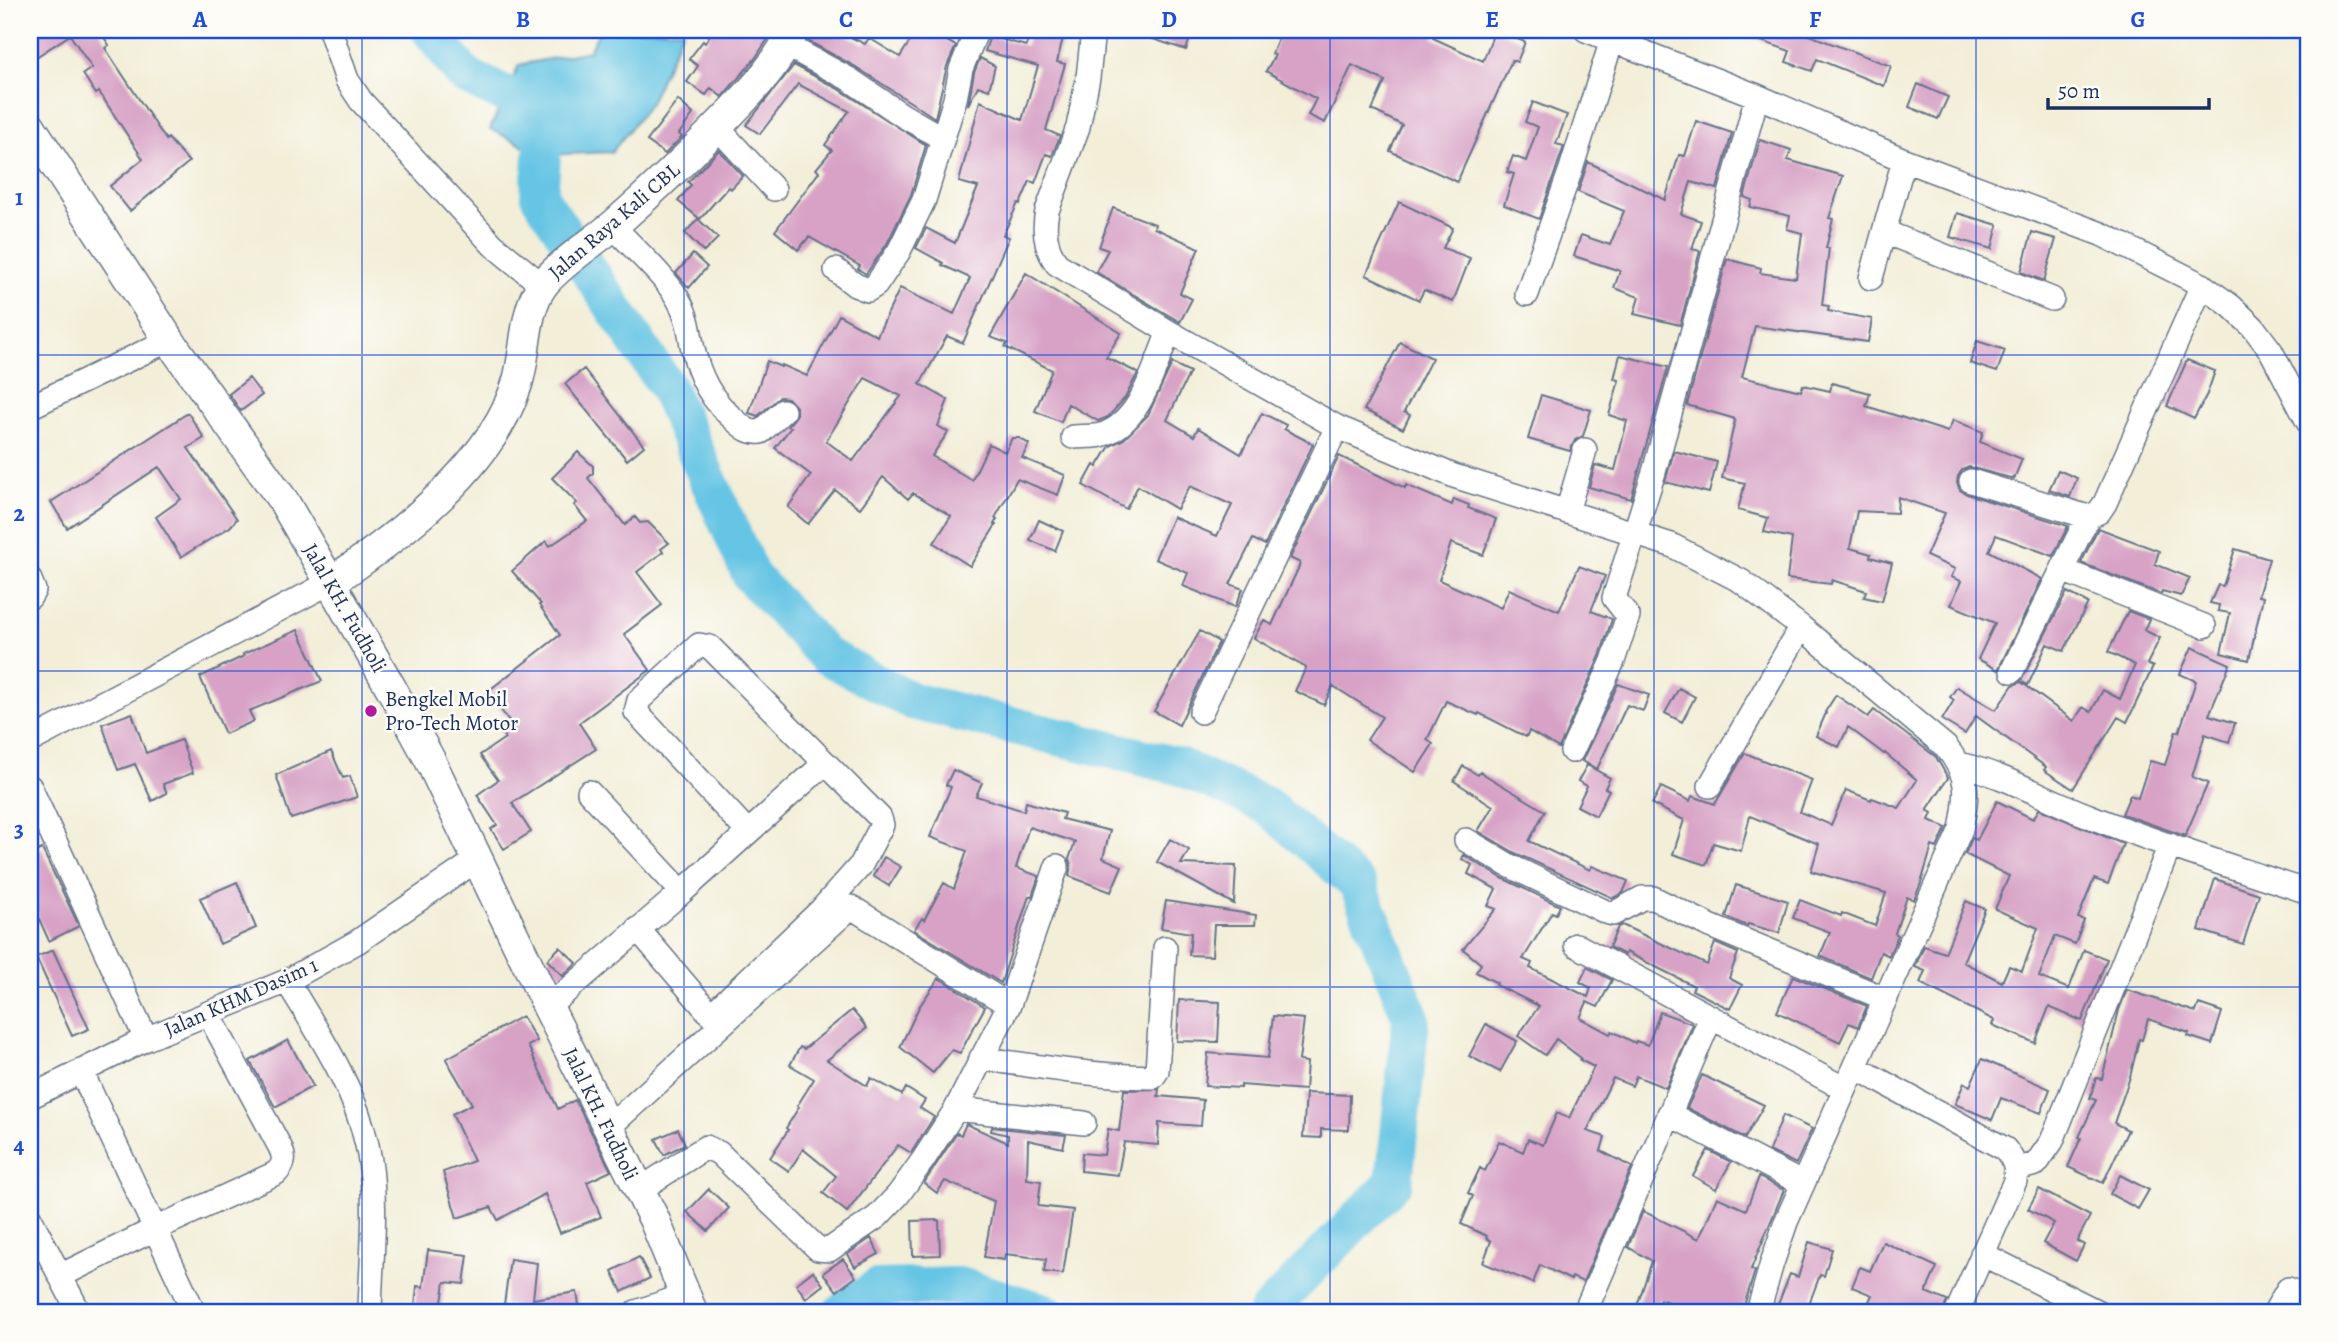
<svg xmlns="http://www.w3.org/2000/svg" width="2338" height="1342" viewBox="0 0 2338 1342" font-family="Alegreya,serif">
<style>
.water{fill:#66c5e4;stroke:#407aa1;stroke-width:2}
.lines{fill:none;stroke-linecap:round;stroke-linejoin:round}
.river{stroke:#66c5e4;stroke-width:38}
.building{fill:#d7a2c6;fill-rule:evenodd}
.minor-casing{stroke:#667289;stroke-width:26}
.major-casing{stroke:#667289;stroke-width:33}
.minor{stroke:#fff;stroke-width:23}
.major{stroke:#fff;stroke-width:30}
.grid{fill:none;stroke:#1d4ed8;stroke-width:2;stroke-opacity:0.55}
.poi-dot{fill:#b5179e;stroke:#fdfcf7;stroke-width:2.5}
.labels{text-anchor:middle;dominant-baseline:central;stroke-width:5;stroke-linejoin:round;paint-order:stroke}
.street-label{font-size:21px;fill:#1b2f5e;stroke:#fdfcf7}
.poi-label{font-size:21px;fill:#1b2f5e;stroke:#fdfcf7;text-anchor:start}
.neatline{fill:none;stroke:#1d4ed8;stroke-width:2.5}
.grid-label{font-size:23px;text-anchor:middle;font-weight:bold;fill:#1d4ed8}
</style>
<rect width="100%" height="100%" fill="#fdfcf7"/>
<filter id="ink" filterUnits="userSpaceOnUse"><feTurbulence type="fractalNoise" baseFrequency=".0143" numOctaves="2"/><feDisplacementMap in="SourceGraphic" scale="14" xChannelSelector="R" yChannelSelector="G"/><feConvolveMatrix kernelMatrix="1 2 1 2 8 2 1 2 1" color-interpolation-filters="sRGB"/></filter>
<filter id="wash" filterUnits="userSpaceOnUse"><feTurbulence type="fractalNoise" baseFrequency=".00686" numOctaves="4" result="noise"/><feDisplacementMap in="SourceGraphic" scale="28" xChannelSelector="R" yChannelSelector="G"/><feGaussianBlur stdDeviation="1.57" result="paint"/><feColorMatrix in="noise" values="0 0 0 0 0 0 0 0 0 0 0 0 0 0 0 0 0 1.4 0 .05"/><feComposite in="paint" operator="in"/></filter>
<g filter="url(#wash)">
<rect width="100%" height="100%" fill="#f2eed8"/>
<!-- water -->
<path class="water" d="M600,30H683L650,103L612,152L542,155L490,129L519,65L589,51Z"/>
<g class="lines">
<!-- river -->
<path class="river" d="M430,30L464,75L504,94L553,108
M553,108L544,132L539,196L667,387L751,576L826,656L912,701L1181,767L1267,806L1358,885L1411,1018L1394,1182L1267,1312
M842,1312L876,1288L959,1286L1045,1312"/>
</g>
<g id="blocks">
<!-- building -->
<path class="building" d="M30,30H99L109,45L105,48L166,140L168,138L189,162L130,211L110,186L143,159L99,92L96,94L83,74L92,68L70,35L30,61Z
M713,30H774L754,60L722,97L711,88L706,95L687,82L698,66L689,59L703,41L705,43Z
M811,30H836L865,44L869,38L900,57L917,30H939L936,35L956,46L947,66L935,118L856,67L808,41Z
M1031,30H1065L1057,62L1065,64L1046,130L1060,136L1052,156L1046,154L1035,183L1030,181L1020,204L1018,203L1003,235L1009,237L963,343L947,336L920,384L948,400L938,426L948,432L932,456L972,480L989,444L1005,452L1012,438H1019L1029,444L1022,458L1065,475L1058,495L1017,479L995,518L997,519L994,524L996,525L970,566L934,543L951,516L913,493L908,499L883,477L860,508L835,490L808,524L788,507L811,475L775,448L791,427L788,426L796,416V407L788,398L780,397L758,416L749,413L767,361L781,367L782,365L807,376L839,315L877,336L900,288L954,314L970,278L942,265L943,263L916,248L926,228L955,243L978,187L959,182L980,101L1022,120L1038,66L985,51L990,36L1026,46ZM865,378L901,396L853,461L826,441Z
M1135,30H1193L1186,50L1135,33Z
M1281,30H1437L1433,38L1483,61L1495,30L1525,42L1517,62L1512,60L1457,182L1390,151L1402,125L1372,110L1385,81L1352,65L1325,123L1308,115L1316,99L1266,71L1275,55L1272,54Z
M1736,30H1796L1891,66L1884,86L1817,59L1812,71L1786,62L1790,51L1735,32Z
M980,58L995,66L989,90L978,86L968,105L974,73Z
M794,65L842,91L926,145L911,195L887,244L866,274L858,269L860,266L809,237L798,250L775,231L819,172L816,169L832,150L825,145L849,111L798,84L760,134L746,125Z
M1918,84L1948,97L1938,119L1909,107Z
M678,100L693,114L679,134L682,137L665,154L647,141Z
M1533,102L1567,115L1556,144L1564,146L1539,219L1504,205L1514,174L1507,172L1513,156L1526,161L1538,127L1525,122Z
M1696,121L1732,133L1717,189L1691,182L1681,214L1701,221L1692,249L1700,251L1680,325L1634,314L1639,297L1614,288L1620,271L1574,256L1581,235L1610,245L1624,211L1578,192L1588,162L1665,200L1679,155L1685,156Z
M1760,140L1791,150L1788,160L1843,176L1829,218L1833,219L1826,248H1829L1822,305L1829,306L1828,311L1872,319L1868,342L1755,326L1742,377L1801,391L1803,385L1830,391L1832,383L1870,393L1866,406L1948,432L1953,420L1983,432L1980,442L2022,459L2014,479L1969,467L1962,470L1958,476L1957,483L1960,490L1967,494L2068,526L2053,556L1996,535L1989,551L2042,579L1998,670L1978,659L1995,623L1951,605L1961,581L1951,577L1955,569L1926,556L1945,513L1898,497L1897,513L1857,511L1850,548L1871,554L1870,557L1892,563L1882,601L1864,597L1866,591L1832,580L1831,584L1787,579L1792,538L1764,532L1768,518L1738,510L1745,483L1722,478L1735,420L1732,418L1687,405L1727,259L1761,268L1760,273L1796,278L1802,233L1787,229L1790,216L1750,207L1752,200L1744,197Z
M719,150L743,176L731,189L728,187L700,219L678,201L691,185L688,182Z
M1399,202L1453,228L1443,248L1470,258L1453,302L1424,290L1419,300L1366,275Z
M1113,208L1155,224L1154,228L1199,248L1180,293L1192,299L1180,322L1096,272L1108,250L1099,247Z
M1957,213L1998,225L1992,249L1950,237Z
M698,219L718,238L704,252L685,233Z
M2032,232L2056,239L2044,281L2021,272Z
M693,254L707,267L689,288L676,273Z
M1026,273L1121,333L1106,357L1138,373L1125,398L1108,417L1098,421L1068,404L1061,422L1035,411L1052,370L1005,347L1007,343L990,337Z
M1977,341L2005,350L1997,372L1970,363Z
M1400,342L1432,358L1404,412L1410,415L1403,429L1364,410Z
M1620,355L1668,367L1631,499L1589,487L1595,465L1615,470L1627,421L1609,415L1619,380L1614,379Z
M2187,360L2215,371L2207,394L2194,419L2167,406Z
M1172,363L1190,372L1167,420L1194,436L1198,428L1241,454L1262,413L1286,425L1284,429L1313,444L1265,545L1253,539L1230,584L1243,589L1235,607L1183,586L1188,573L1155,559L1173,517L1217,536L1232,505L1190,486L1177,509L1138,486L1126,509L1083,485L1094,465L1097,467L1110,446L1124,439L1148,415Z
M584,369L644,446L627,460L565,384Z
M249,378L262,395L241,411L229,394Z
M1541,395L1591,410L1583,436L1575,440L1570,451L1528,439Z
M188,413L204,438L188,448L237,519L230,527L181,557L156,517L181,499L159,467L67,528L51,502Z
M1674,451L1717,462L1709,493L1665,482Z
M578,452L593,466V473L588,478L625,525L635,517L640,523L648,522L669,543L661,549L663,552L637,572L662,605L624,634L650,670L579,723L596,749L512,803L531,832L504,849L491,829L497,825L477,795L498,780L480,755L505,738L499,729L510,722L487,692L560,635L539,605L541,604L512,571L546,541L550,546L587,521L574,505L577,503L552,478Z
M1339,456L1405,488L1406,485L1452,505L1454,499L1469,505L1468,508L1496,519L1483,555L1451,543L1439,580L1501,608L1509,589L1559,611L1579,566L1605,576L1591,611L1612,619L1600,656L1559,748L1529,731L1526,737L1479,713L1478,715L1446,701L1427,740L1433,744L1415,772L1367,740L1382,717L1333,686L1324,705L1295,691L1306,668L1254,638L1264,620L1272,625L1298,569L1300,563L1290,558Z
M2058,470L2077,478L2070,497L2049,490Z
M1039,520L1063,531L1055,551L1030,540Z
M2098,528L2159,551L2155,564L2190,578L2181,596L2162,591L2161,594L2081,563Z
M2235,549L2269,559L2258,596L2263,597L2249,660L2221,653L2230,613L2218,611L2219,605L2210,603L2218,585L2223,586Z
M2067,592L2088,603L2064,651L2047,644L2028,685L2021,681Z
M2128,611L2149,619L2144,630L2160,638L2147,664L2153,667L2127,722L2118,717L2073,789L2044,770L2046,767L1976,716L1965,734L1942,720L1954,700L1950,697L1957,687L1996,710L2013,685L2021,682L2074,721L2083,707L2091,712L2103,690L2120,699L2135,665L2108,652Z
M298,630L322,681L249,711L254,721L225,734L200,677L244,656L243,654Z
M1200,631L1219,642L1179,725L1154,711Z
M2192,647L2230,664L2209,715L2235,723L2229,742L2205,734L2192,777L2208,783L2185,836L2122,814L2130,795L2138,798L2150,761L2165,765L2176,731L2179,732L2196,681L2180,674Z
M1618,684L1649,695L1643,711L1627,705L1597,769L1582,761Z
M1679,688L1695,697L1682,722L1665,713Z
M1836,695L1868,717L1874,710L1936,757L1948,778L1927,810L1932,813L1929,820L1946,828L1937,848L1932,846L1921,883L1914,900L1907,897L1895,933L1898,935L1889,956L1881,952L1871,978L1820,956L1830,932L1793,918L1800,900L1841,916L1842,913L1875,926L1886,893L1811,871L1819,844L1750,816L1741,851L1713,843L1706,865L1673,854L1684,820L1652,804L1661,787L1690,801L1692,796L1715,804L1745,753L1812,780L1800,812L1831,825L1846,790L1871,800L1872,798L1899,808L1917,780L1885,753L1884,754L1848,727L1839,747L1816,736L1826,713L1825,712Z
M132,713L146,753L181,740L193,773L163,784L167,793L152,801L135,764L118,770L102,724Z
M331,751L343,778L350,776L357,797L291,819L276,775Z
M1587,765L1610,778L1605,788L1609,790L1596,816L1577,806L1587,786L1578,781Z
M1463,766L1478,775L1480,772L1545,811L1529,841L1590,870L1592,866L1628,881L1623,893L1613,898L1515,853L1478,831L1493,806L1454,781Z
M953,770L982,783L976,796L1024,811L1026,802L1064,813L1062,819L1110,831L1103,858L1122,866L1111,892L1069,876L1071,864L1069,859L1075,842L1029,827L1016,868L1039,876L1032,896H1029L1001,983L914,930L922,918L924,920L944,883L954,889L967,851L930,837L951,787L946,785Z
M1997,801L2033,819L2039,809L2123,844L2108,884L2094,879L2078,918L2084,920L2075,944L2055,936L2039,977L2069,989L2084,950L2107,959L2082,1021L2049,1007L2035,1043L1992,1025L1994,1020L1920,983L1925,971L1915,967L1924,946L1945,953L1966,901L1985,909L1963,962L2002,982L2009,966L2022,971L2038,928L1995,909L2009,876L1965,854L1972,838L1977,840Z
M1170,839L1189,850L1181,864L1236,866L1234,904L1157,862Z
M42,849L79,926L49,941L35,910L30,913V854Z
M1464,855L1502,878L1560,906L1556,914L1552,912L1523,959L1532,963L1530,968L1588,997L1591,988L1580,982L1587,967L1612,980L1598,1007L1587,1002L1580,1018L1610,1034L1612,1031L1635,1043L1636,1041L1648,1045L1660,1012L1693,1024L1666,1088L1636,1076L1632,1086L1613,1078L1587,1131L1605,1137L1601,1151L1632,1167L1583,1282L1572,1277L1571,1280L1540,1265L1533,1283L1483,1263L1491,1241L1486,1238L1487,1236L1461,1224L1473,1196L1468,1193L1480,1168L1485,1171L1499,1141L1523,1152L1528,1139L1543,1145L1557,1113L1569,1118L1594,1067L1580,1060L1581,1058L1556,1039L1545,1055L1518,1036L1539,1006L1496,985L1497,983L1476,972L1481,964L1463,949L1496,909L1488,906L1496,889L1468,874L1472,865L1462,859Z
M884,857L901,867L889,886L873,876Z
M2215,879L2259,894L2243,944L2199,930Z
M237,882L256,928L220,944L200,898Z
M1736,885L1788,901L1779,933L1748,924L1747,926L1726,917Z
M1166,901L1256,915L1255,925H1214L1212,956L1189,955L1191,933L1161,928Z
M1622,925L1707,965L1715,943L1738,953L1729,978L1742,985L1730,1009L1692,990L1694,986L1626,952L1625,955L1609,947L1618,927Z
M560,947L577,963L563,976L547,960Z
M53,950L89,1029L72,1036L36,957Z
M1793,976L1867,1006L1858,1027L1849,1023L1840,1042L1777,1012Z
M939,978L985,1007L960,1053L952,1050L933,1073L900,1047L919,1007Z
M2127,990L2196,1012L2199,1004L2222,1012L2212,1044L2188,1036L2189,1033L2148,1019L2142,1040L2139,1039L2130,1077L2114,1123L2128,1130L2103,1183L2068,1167L2081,1138L2079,1137L2096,1100L2090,1098L2096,1078L2102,1079L2119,1010Z
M1179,1000L1220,1002L1218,1042L1177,1041Z
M852,1010L867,1028L827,1060L867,1086L871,1078L902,1095L906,1088L925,1100L920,1108L934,1117L911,1153L898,1145L847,1212L823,1193L836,1176L803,1149L789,1171L770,1158L788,1130L786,1128L799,1107L797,1106L814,1079L790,1065L800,1047L804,1049Z
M522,1016L537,1041L528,1046L558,1109L575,1100L611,1171L587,1182L601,1217L560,1233L545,1194L498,1220L491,1207L457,1218L443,1172L474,1161L452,1114L472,1104L446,1059Z
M1273,1016L1304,1019L1299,1061L1307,1062L1305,1090L1241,1085V1088L1205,1086L1208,1053L1268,1058Z
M1486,1024L1517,1041L1500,1072L1469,1056Z
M288,1040L313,1086L275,1107L250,1061Z
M1982,1059L2050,1089L2041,1113L2001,1098L1992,1120L1955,1104L1964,1083L1970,1086Z
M1702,1075L1764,1105L1745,1138L1687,1108Z
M1159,1089L1158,1096L1203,1100L1201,1126L1159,1123L1158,1145L1124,1142L1118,1175L1081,1171L1082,1153L1104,1155L1108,1129L1119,1131L1124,1090Z
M1306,1093L1350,1095L1349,1130L1321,1129V1138L1303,1137Z
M1783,1115L1812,1129L1796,1164L1769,1151Z
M966,1124L1008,1143V1135L991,1131L992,1127L1066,1135L1063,1148L1028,1140L1027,1179L1041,1181L1038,1206L1073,1210L1063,1274L1044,1272L1046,1259L1005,1254L1004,1260L984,1257L994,1201L945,1181L937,1193L924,1183L957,1133L961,1135Z
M678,1129L685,1144L664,1155L656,1139Z
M1708,1150L1731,1162L1716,1189L1693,1176Z
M2120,1175L2149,1190L2138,1209L2110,1194Z
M1759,1177L1784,1190L1751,1269L1755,1271L1742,1312H1696L1660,1299L1656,1312H1635L1652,1261L1628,1247L1643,1211L1699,1239L1717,1197L1746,1210Z
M709,1189L729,1208L708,1231L687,1212Z
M2039,1189L2090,1216L2077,1241L2084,1245L2076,1261L2043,1243L2054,1223L2028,1209Z
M939,1220L940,1255L913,1256L912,1221Z
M871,1238L879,1254L855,1267L848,1254Z
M1809,1242L1832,1249L1824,1276L1820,1275L1806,1312H1790L1777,1307L1790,1274L1798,1277Z
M1883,1242L1937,1267L1926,1292L1947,1301L1943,1312H1864L1872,1295L1852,1287L1860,1267L1870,1271Z
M428,1250L468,1255L464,1284L445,1282L441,1309L415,1306L417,1286L423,1287Z
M639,1257L650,1278L622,1292L612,1271Z
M510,1259L537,1263L533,1299L577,1292L580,1312H513V1306L504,1305Z
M843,1259L856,1277L837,1291L823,1273Z
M813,1271L823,1285L806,1298L796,1284Z"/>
</g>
</g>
<g filter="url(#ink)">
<use href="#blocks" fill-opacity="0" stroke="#667289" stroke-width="2"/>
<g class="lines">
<defs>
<path id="minor" d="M330,30L347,80L361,101L493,245L542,285
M1093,30L1088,78L1078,127L1047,211C1043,231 1045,248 1057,264L1169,332L1337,427L1454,476L1671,545L1741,581L1801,627L1946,747C1970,777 1968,793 1961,829L1786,1222L1772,1263L1758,1312
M1586,30L1757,96L1904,160L2101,234L2202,285L2231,306L2253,327L2271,351L2308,422
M786,45L849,79L902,115L942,138
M717,127L774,189
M613,226C632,247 664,275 678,299C687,314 689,327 692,345C699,377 711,401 737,422C745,429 750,433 761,432L783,411
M1885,232L2052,299
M836,270L855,285L868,290L876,285L899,251L924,200L955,99L961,69L977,30
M1871,278L1904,160
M1527,294L1571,169L1612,40
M30,407L169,340
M1073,437C1082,436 1092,437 1101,435C1142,423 1154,366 1169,332
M1971,481L2088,517L2099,512L2105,503L2202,285
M1567,512L1585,450
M2062,570L2204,626
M30,580L34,590L30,597
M2012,671L2088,517
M1201,712L1337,427
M30,741L331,582
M1572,751L1613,661L1628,616L1614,598L1654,472L1757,96
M1960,764C2007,776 2045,799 2089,816C2161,845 2235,867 2308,892
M1710,786L1801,627
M30,787L146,1039
M589,792L682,892
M1466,840L1508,865L1606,912L1613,914L1642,898H1653L1710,926L1886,999
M1057,866L1009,1005L956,1109L1084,1123
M638,929L711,1015L821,910L861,865L882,825L880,818L710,647L699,645L639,700L636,712L748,832
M1576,945L1845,1089
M287,981C318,1033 354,1085 367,1145C379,1197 371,1259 370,1312
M548,1007L682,892L824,764
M981,1058C1038,1067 1095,1076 1153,1077L1157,1071L1165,948
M1855,1067L2005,1149C2014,1160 2017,1167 2015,1181L1957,1312
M81,1071L194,1312
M30,1097L146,1039L287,981L357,942L478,859
M1669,1114L1803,1184
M608,1128L851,907L1009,1005
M2017,1169L2036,1164L2052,1141L2170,845
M639,1190L706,1147L719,1153L818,1249L829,1250L877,1217L898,1195L923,1160L956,1109
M30,1218L79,1312
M1982,1254L2098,1312
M60,1276L155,1229L276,1173C285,1164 285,1158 280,1147L208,1013
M636,1312L686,1295
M1585,1312L1711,1017
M2275,1312L2288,1289L2308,1297"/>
<path id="major" d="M30,126L169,340L284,502L391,688L430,760L548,1007L654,1219L692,1312
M331,582C400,536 491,466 517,384C527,353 523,313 542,286C556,266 595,241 615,224C649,194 683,162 715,129C748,95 772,72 794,30"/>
</defs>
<!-- minor casing -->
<use href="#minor" class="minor-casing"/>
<!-- major casing -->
<use href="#major" class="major-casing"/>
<!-- minor -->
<use href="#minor" class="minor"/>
<!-- major -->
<use href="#major" class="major"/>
</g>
</g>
<!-- grid -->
<path class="grid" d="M362,30V1312M684,30V1312M1007,30V1312M1330,30V1312M1654,30V1312M1976,30V1312M30,355H2308M30,671H2308M30,987H2308"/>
<!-- markers -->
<circle class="poi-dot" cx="371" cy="711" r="7"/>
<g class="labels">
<!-- street labels -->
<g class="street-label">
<text transform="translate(614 221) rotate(-41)">Jalan Raya Kali CBL</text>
<text transform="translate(345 608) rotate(60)">Jalal KH. Fudholi</text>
<text transform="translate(241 997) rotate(-24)">Jalan KHM Dasim 1</text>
<text transform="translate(601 1114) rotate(64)">Jalal KH. Fudholi</text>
</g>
<!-- poi labels -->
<g class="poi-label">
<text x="385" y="699">Bengkel Mobil<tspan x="385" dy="24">Pro-Tech Motor</tspan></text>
</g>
</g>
<!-- margin -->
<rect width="2338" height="1342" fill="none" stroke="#fdfcf7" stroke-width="77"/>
<!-- scale -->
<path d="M2048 98v10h161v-10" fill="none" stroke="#1b2f5e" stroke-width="3.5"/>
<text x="2058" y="98" font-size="21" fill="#1b2f5e" stroke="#fdfcf7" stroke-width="5" paint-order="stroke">50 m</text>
<rect x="38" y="38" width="2262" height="1266" class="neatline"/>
<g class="grid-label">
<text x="200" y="27">A</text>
<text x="523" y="27">B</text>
<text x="846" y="27">C</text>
<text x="1169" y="27">D</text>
<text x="1492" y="27">E</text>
<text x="1815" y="27">F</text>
<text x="2138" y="27">G</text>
<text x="19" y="205">1</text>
<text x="19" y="521">2</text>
<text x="19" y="837">3</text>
<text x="19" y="1153">4</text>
</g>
</svg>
